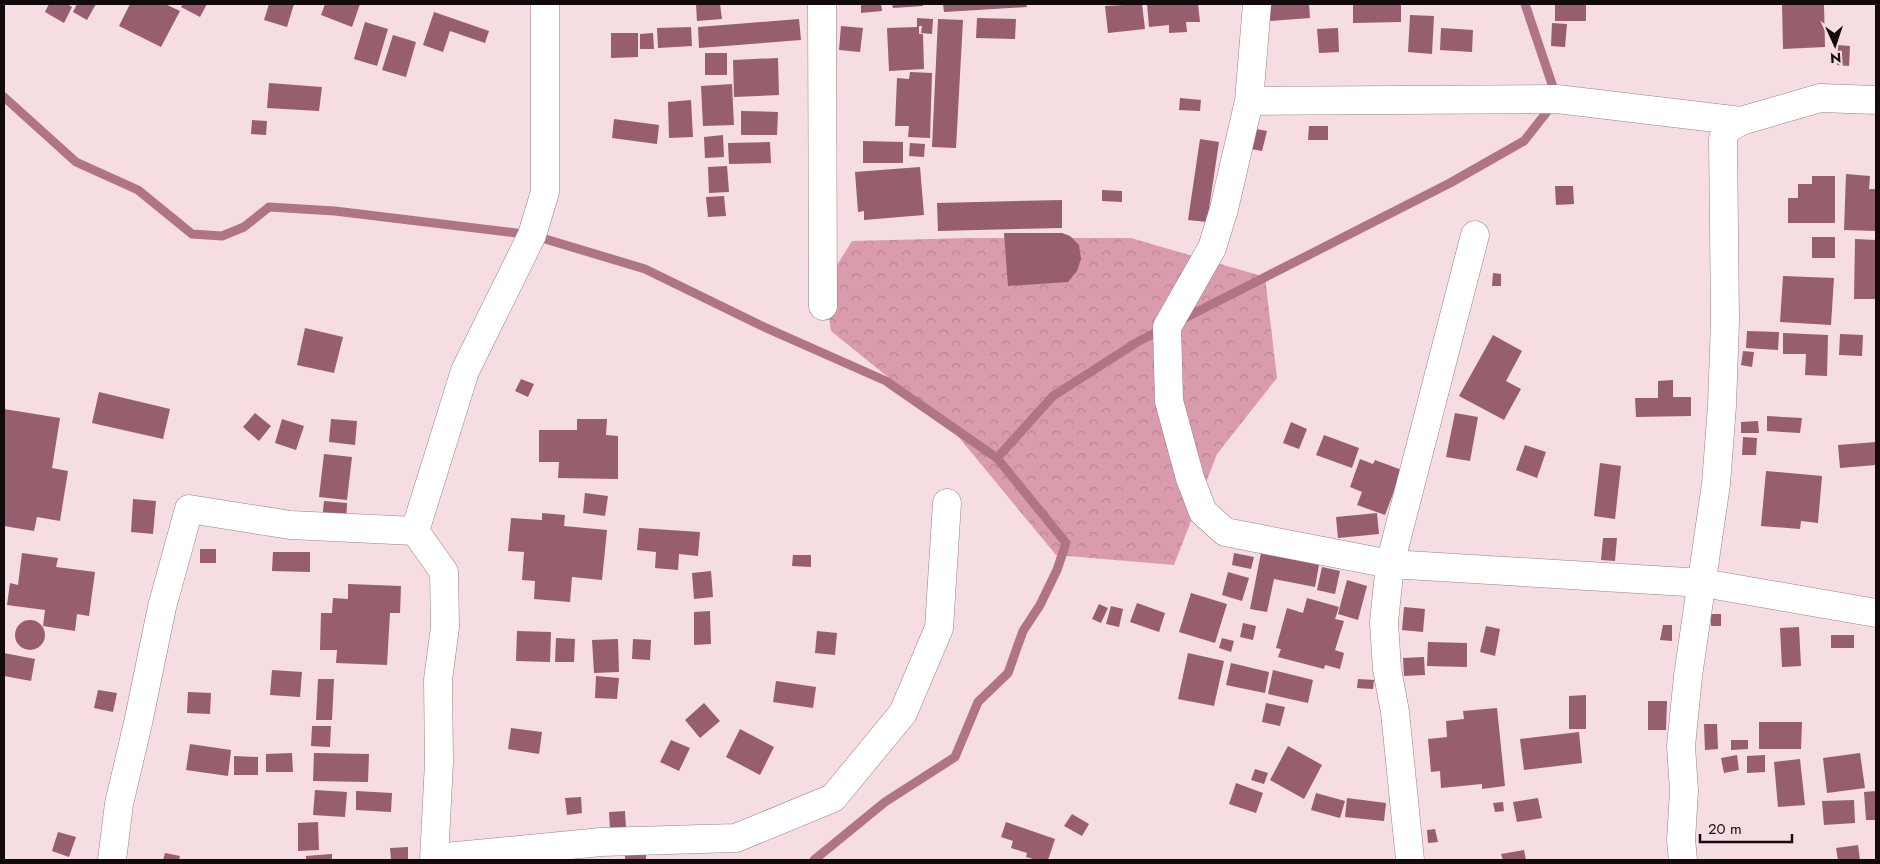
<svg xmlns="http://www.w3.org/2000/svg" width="1880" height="864" viewBox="0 0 1880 864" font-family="Jost,sans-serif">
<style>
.forest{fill:url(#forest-crowns)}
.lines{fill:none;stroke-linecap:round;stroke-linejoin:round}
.stream{stroke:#b07585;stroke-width:9}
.building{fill:#975e6d}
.street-casing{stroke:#988287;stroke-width:29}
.street{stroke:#fff;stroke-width:28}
</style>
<defs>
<pattern id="forest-crowns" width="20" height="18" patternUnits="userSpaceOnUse" patternTransform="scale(1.25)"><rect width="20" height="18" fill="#da9cac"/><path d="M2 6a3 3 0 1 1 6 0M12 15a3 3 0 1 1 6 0" fill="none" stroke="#ba8593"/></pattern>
</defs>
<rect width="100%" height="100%" fill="#f5dde2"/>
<!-- forest -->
<path class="forest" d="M969,238H1131L1265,277L1277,378L1217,454L1174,565L1056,555L952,429L831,331L824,286L852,241Z"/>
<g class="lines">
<!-- stream -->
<path class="stream" d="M4,97L76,162L138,190L192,234L222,236L244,227L269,207L335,211L532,235L645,269L762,326L886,381L997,458L1066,543L1057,570L1040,605L1023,631L1008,673L978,702L955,757L885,802L814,860
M1179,321L1450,183L1524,141L1557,99L1525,4
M997,458L1053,396L1139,341L1163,329"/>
</g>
<!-- building -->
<path class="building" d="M49,4H67L72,7L64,23L45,12Z
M77,4H96L87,20L73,12Z
M130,4H165L180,11L161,47L119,26Z
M183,4H207L200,17L181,7Z
M269,4H294L287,27L264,20Z
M325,4H360L352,27L321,15Z
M696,4H720L722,19L697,21Z
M861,4H881L882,11L861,13Z
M892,4H923V6L893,8Z
M943,4H1026L1027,7L944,12Z
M1142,4L1145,29L1108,33L1105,6Z
M1147,4H1198L1200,22H1186L1187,32L1169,33V25L1149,27Z
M1269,4H1309L1310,18L1270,21Z
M1353,4H1401V22L1353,23Z
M1555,4H1586V21H1555Z
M1782,4H1824L1825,47L1783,49Z
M434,12L489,31L485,43L450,31L443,52L423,45Z
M1410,15L1434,16L1432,54L1408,52Z
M917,18L933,19L932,34L921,33L922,26H919V34H923L924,69L889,71L887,28L917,27Z
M977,18L1016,19L1015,39L976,38Z
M799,19L801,40L699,48L698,27Z
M938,19L963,20L956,148L932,147Z
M365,22L388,29L377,66L354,59Z
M1552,23L1567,24L1565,47L1551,46Z
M841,26L863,28L860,52L839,50Z
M691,27L692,46L658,48L657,28Z
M1338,28L1339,52L1319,53L1317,29Z
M1441,28L1473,30L1472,52L1440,50Z
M611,33H638V57L611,58Z
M653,33L654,49H640V34Z
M393,35L416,42L406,77L382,70Z
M1838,45L1850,46L1849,66L1837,65Z
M705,53H727V75H705Z
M778,58L779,95L734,97L733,60Z
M910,72L932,73L930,138L908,137L909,126H895L897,78L909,79Z
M269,83L322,87L319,111L267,108Z
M732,84L734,125L703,126L701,86Z
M1180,98L1201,100L1200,111L1179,110Z
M691,100L693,137L669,138L668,102Z
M741,111L778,112L777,135H741Z
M614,119L659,125L657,144L612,138Z
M252,120L267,121L266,135L251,134Z
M1309,126H1328V140H1308Z
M1256,129L1267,131L1262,151L1251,149Z
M723,135L724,157L705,158L704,137Z
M1200,139L1219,142L1207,222L1188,220Z
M863,141L903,142V163H863Z
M770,142L771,163L729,164L728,143Z
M910,143L925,144L924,157L909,156Z
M727,166L729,192L709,193L708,167Z
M920,167L924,215L864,220V211L858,212L855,172Z
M1846,174L1870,176L1869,189H1876V231L1844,230Z
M1812,176H1835V223H1788V198H1798V184H1812Z
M1555,186H1573L1574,204L1556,205Z
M1102,190L1122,191V202L1102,201Z
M724,196L726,216L708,217L706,197Z
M1062,200V228L938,231L937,203Z
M1004,233H1062L1070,236L1079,245L1081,259L1077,271L1068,282L1008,286Z
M1812,237H1835V258H1812Z
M1855,239L1876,240V299H1854Z
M1493,273L1501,274V286H1492Z
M1783,276L1834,278L1831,325L1780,322Z
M305,328L343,337L334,373L297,365Z
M1747,331L1779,332L1778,350L1746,348Z
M1783,333L1828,335L1827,376L1805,375L1806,354H1783Z
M1840,334L1863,335L1862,356L1839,355Z
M1493,335L1522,351L1506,381L1521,389L1504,420L1459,396Z
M1743,351L1754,352L1752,367L1741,365Z
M521,379L534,384L528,397L515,391Z
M1673,380V397H1691V416L1636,417L1635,398H1658V381Z
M99,392L170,409L163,439L92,423Z
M4,409L60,418L52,468L68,471L60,521L37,517L34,531L4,526Z
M255,413L271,426L259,441L243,427Z
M1455,413L1478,417L1470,461L1446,457Z
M1767,416L1802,418L1800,433L1767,431Z
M282,419L304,426L296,450L275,443Z
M331,419L357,421L355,445L329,442Z
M577,419H607L606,435L618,436V479L558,478L559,462H539V430H577Z
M1758,421L1759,433H1741V422Z
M1291,422L1307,429L1299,449L1283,443Z
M1324,435L1359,448L1352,468L1316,455Z
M1743,437L1757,438L1756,455H1742Z
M1876,442V465L1840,468L1838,445Z
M1525,445L1546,452L1537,478L1516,470Z
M324,454L352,457L347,500L319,497Z
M1360,459L1373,464L1375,460L1402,470L1385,515L1357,505L1362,492L1350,487Z
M1600,463L1621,466L1615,519L1594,516Z
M1766,471L1822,476L1818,523L1801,521L1800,529L1761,526Z
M585,493L608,496L605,516L583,513Z
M133,499L156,501L153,534L131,532Z
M324,501L347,503L346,524L322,521Z
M542,513L565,515L564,526L607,530L602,580L572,577L570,602L534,599L535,581L522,580L524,552L508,551L511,518L542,520Z
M1377,513L1379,534L1338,538L1336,517Z
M639,528L700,532L698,556L679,554L678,570L655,568L656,552L637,550Z
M1603,538H1617L1615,561L1601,560Z
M200,549H216V563H200Z
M273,552H310V572L272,571Z
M22,553L58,558L56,567L95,572L89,616L77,614L75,631L43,626L45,610L7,605L10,583L18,585Z
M1234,553L1254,557L1251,569L1232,565Z
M1261,553L1319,565L1315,587L1274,579L1267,612L1250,609Z
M793,555H811V567L792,566Z
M1322,567L1340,571L1335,594L1317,590Z
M711,571L713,597L694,599L692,573Z
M1228,572L1249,578L1242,601L1222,595Z
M1347,580L1367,586L1358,620L1338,614Z
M348,584L401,586L400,613H390L387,665L336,663L337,650H320L321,613H332L333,598L348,599Z
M1191,593L1227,604L1215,643L1179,632Z
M1307,598L1339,607L1335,619L1344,621L1335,650L1344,653L1340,669L1325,665L1324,669L1278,657L1281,649L1276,648L1287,608L1303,613Z
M1137,603L1165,613L1159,632L1130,622Z
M1099,604L1108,608L1101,623L1092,619Z
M1111,606L1123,609L1119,627L1106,624Z
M1404,607L1425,609L1423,632L1402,630Z
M710,611L711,644L694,645V612Z
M1711,614H1721V626H1711Z
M15 635a15 15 0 1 1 30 0a15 15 0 1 1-30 0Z
M1243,623L1256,626L1253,640L1240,637Z
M1663,625H1672V641L1660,640Z
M1486,626L1500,629L1495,656L1480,652Z
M1799,627L1801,666L1782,667L1780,628Z
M517,631L551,632L550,662L516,661Z
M817,631L837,633L835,655L815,653Z
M1831,635H1854V648H1831Z
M556,638L575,639L574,662H555Z
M1222,638L1234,641L1231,652L1219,648Z
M618,639L619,672L594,673L592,640Z
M633,639L651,640L650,660L632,659Z
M1428,642L1467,643V667L1427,666Z
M4,653L35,659L31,681L4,676Z
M1188,653L1224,661L1214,706L1178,699Z
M1424,657L1425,675L1404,676L1403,658Z
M1231,663L1269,672L1265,693L1226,685Z
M272,670L302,672L300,697L270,695Z
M1273,670L1313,680L1308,703L1268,694Z
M596,676L619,678L617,699L595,698Z
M318,679H334L332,720H316Z
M1358,679L1374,680L1373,689L1357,688Z
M776,681L816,687L813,708L773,702Z
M98,690L117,693L113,712L94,708Z
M188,692L211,693L210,714L187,713Z
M1586,695V729H1569V696Z
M1648,701H1667L1666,730H1648Z
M704,703L720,721L700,738L685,720Z
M1266,703L1285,707L1280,726L1262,722Z
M1497,708L1505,786L1482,789V784L1441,788L1440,771L1431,772L1428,739L1447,737L1446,721L1464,719L1463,711Z
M1759,722H1802L1801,749H1759Z
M1704,724H1717L1718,749L1705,750Z
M312,726H331L330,747L311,746Z
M511,728L542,732L539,754L508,749Z
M740,729L774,747L760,775L726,757Z
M1579,732L1582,763L1524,770L1520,739Z
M671,740L690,748L679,771L660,762Z
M1731,740H1748V749L1731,750Z
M190,744L231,750L228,776L186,770Z
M1288,746L1322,765L1304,799L1270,780Z
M292,753L293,772H266V754Z
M314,753L369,754L368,782L313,781Z
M1860,753L1865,788L1827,793L1823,758Z
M1737,755L1739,770L1724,773L1721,758Z
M1765,755V772L1747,773V756Z
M234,756L258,757V775H234Z
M1800,759L1805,805L1778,807L1774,762Z
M1255,769L1268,773L1264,784L1251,780Z
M1236,783L1263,793L1256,813L1229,804Z
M315,790L347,792L345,817L313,815Z
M356,791L392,793L391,812L356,810Z
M1876,791V820H1866L1864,792Z
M1316,793L1345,801L1340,818L1311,810Z
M581,797L582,813L567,815L565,798Z
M1347,798L1386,803L1384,821L1345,817Z
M1538,798L1542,818L1517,822L1513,802Z
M1854,800L1855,823L1824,825L1822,801Z
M1503,802L1504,811L1495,812L1493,803Z
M625,811L626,828L610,829L609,812Z
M1072,814L1089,824L1082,836L1064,826Z
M318,822L319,850L298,851V823Z
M1006,822L1055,839L1048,860H1037L1026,857L1027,853L1011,848L1013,841L1001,837Z
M1435,829L1438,842L1428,843L1427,830Z
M58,832L76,837L69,857L52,851Z
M1858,845L1860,860H1838L1836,848Z
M408,847V860H391L390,848Z
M625,850H646V860H625Z
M1524,850L1526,860H1503L1501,854Z
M165,853L180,856L179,860H163Z
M332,854V860H306V856Z"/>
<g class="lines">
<defs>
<path id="street" d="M822,4L823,306
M1257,4L1249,101L1224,209L1212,248L1167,327L1169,401L1190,478L1203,512L1225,532L1390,564L1703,583L1876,613
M1249,101L1557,99L1741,121
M415,531L465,371L532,235L545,192V4
M435,858L601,842L736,838L833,798L903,713L939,628L947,503
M112,860L119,804L138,723L162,607L189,509L290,525L415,531L444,572L445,627L438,680L439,762L434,860
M1410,860L1395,712L1387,669L1384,622L1390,564L1475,235
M1683,860L1681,840L1684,791L1681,746L1688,676L1716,484L1722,406L1725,321L1723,139L1727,129L1741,121L1820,98L1876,100"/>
</defs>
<!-- street casing -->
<use href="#street" class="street-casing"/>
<!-- street -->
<use href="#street" class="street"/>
</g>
<!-- border -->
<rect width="1880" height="864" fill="none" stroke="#120a0c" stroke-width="10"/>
<!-- north arrow -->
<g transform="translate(1835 45) rotate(177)" stroke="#f5dde2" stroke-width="4" paint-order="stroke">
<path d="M0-4L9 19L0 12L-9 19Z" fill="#120a0c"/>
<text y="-8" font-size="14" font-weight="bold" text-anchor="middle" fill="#120a0c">N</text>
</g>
<!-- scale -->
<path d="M1700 834v8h92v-8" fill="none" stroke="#120a0c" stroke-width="2.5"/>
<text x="1708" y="834" font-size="15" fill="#120a0c" stroke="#f5dde2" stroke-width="4" paint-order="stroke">20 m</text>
</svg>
